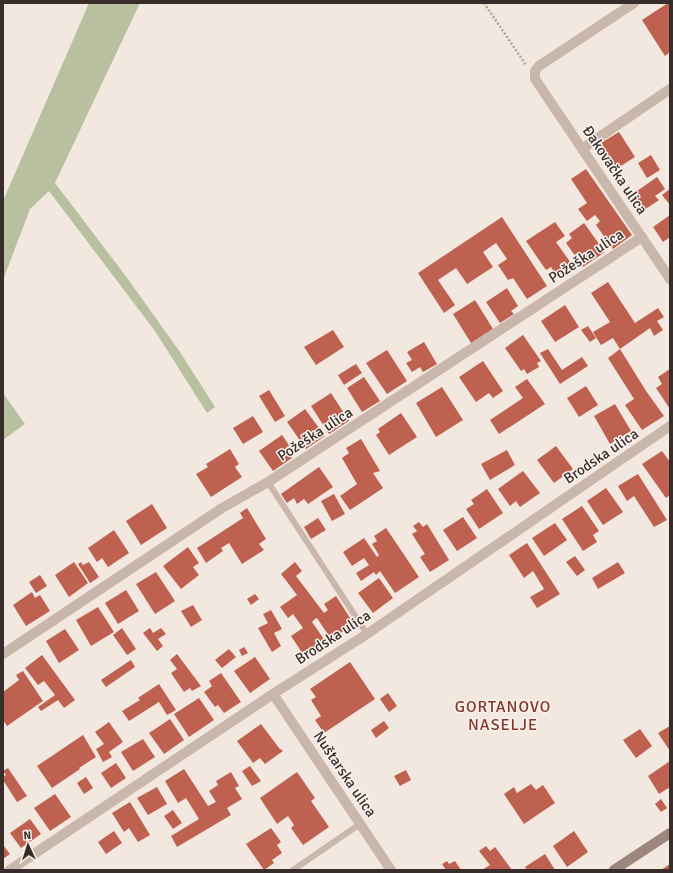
<svg xmlns="http://www.w3.org/2000/svg" width="673" height="873" viewBox="0 0 673 873" font-family="Signika,sans-serif">
	<rect width="100%" height="100%" fill="#f2e8e0"/>
	<g fill="#b9c0a0">
		<polygon points="89,3 140,3 55,183 125,275 180,352 215,407 207,413 155,331 49,191 30,209 3,280 3,201"/>
		<polygon points="3,393 25,424 3,440"/>
	</g>
	<g fill="#bf6150">
		<polygon points="668,3 670,3 670,52 665,56 642,20"/>
		<polygon points="619,132 635,157 613,171 596,146"/>
		<polygon points="651,155 660,170 647,178 638,163"/>
		<polygon points="586,169 632,235 613,249 596,225 600,221 595,215 587,221 578,209 587,203 571,179"/>
		<polygon points="657,177 665,189 655,196 659,200 641,212 630,196"/>
		<polygon points="670,189 670,205 662,195"/>
		<polygon points="670,215 670,237 663,242 653,227"/>
		<polygon points="502,217 547,286 527,299 513,278 508,280 498,265 507,259 496,243 483,252 493,267 467,284 456,268 438,280 455,305 444,313 418,273"/>
		<polygon points="555,222 565,236 556,242 573,266 557,276 551,267 546,270 526,241"/>
		<polygon points="584,223 605,252 583,267 566,243 572,238 569,234"/>
		<polygon points="608,282 635,323 658,308 664,317 657,321 663,330 654,336 650,328 620,349 613,338 601,345 593,332 610,322 591,293"/>
		<polygon points="507,288 518,306 511,311 514,314 500,323 486,302"/>
		<polygon points="475,300 493,329 471,343 453,314"/>
		<polygon points="565,305 579,327 555,342 541,321"/>
		<polygon points="588,326 596,338 590,342 581,330"/>
		<polygon points="333,330 344,347 316,365 304,347"/>
		<polygon points="523,335 541,361 537,363 539,367 527,374 524,369 521,371 505,348"/>
		<polygon points="424,342 437,364 423,372 420,367 412,372 406,363 412,360 407,352"/>
		<polygon points="548,349 562,370 582,357 588,366 560,384 540,353"/>
		<polygon points="620,349 646,391 664,416 642,430 625,405 634,399 608,358"/>
		<polygon points="387,350 407,381 387,394 366,363"/>
		<polygon points="483,361 503,391 493,398 489,393 476,402 459,377"/>
		<polygon points="356,364 362,373 344,385 338,375"/>
		<polygon points="670,369 670,409 656,388 662,384 658,377"/>
		<polygon points="364,377 380,401 362,412 347,388"/>
		<polygon points="527,379 545,404 499,434 490,420 523,398 515,387"/>
		<polygon points="586,386 598,405 579,417 567,398"/>
		<polygon points="442,387 463,420 436,437 416,403"/>
		<polygon points="269,390 285,416 275,422 259,396"/>
		<polygon points="331,393 349,421 329,434 311,406"/>
		<polygon points="615,404 631,431 610,444 594,416"/>
		<polygon points="305,409 325,436 306,449 287,422"/>
		<polygon points="401,413 417,437 389,455 376,435 380,432 378,429"/>
		<polygon points="253,416 263,432 243,444 233,428"/>
		<polygon points="282,435 289,445 286,448 292,458 273,471 259,451"/>
		<polygon points="361,439 380,471 373,473 383,488 350,510 340,496 357,484 342,458 349,453 346,448"/>
		<polygon points="556,446 573,469 554,483 537,460"/>
		<polygon points="230,449 239,464 235,467 242,477 211,497 196,474 208,467 206,464"/>
		<polygon points="507,450 515,465 490,480 481,464"/>
		<polygon points="662,451 670,462 670,495 666,498 642,464"/>
		<polygon points="319,467 333,487 308,504 304,499 297,504 294,498 287,503 281,494"/>
		<polygon points="523,471 540,493 520,507 516,501 510,506 498,489"/>
		<polygon points="638,474 667,520 654,527 634,496 627,501 618,486"/>
		<polygon points="606,488 623,512 603,525 587,501"/>
		<polygon points="487,489 503,513 479,529 466,509 474,504 471,500"/>
		<polygon points="334,494 345,514 332,521 321,501"/>
		<polygon points="152,504 167,528 141,545 126,521"/>
		<polygon points="582,506 599,531 593,535 597,542 583,551 562,519"/>
		<polygon points="247,508 266,539 259,544 264,550 242,564 229,543 221,548 223,551 206,563 197,548 243,518 240,513"/>
		<polygon points="463,517 477,538 457,551 443,530"/>
		<polygon points="318,518 326,530 311,539 304,527"/>
		<polygon points="419,522 423,527 427,524 449,560 430,572 420,557 425,554 412,534 417,531 413,526"/>
		<polygon points="555,523 567,540 544,556 532,538"/>
		<polygon points="386,528 419,577 395,593 380,571 376,575 374,572 361,581 356,573 369,565 364,558 352,566 343,552 364,538 377,557 379,555 372,544 377,541 374,536"/>
		<polygon points="114,530 129,553 108,567 102,558 97,562 88,548"/>
		<polygon points="527,543 560,594 537,608 530,597 544,589 533,571 524,578 509,555"/>
		<polygon points="188,547 199,563 193,567 199,575 181,589 163,566"/>
		<polygon points="575,556 585,570 577,576 566,562"/>
		<polygon points="74,562 88,583 69,597 55,575"/>
		<polygon points="81,562 83,565 89,562 99,577 90,583 78,564"/>
		<polygon points="295,562 302,571 296,576 324,613 328,610 324,604 336,596 354,624 331,639 317,618 315,619 312,622 326,642 305,657 291,636 303,628 293,614 288,618 280,607 297,595 281,574"/>
		<polygon points="618,562 625,573 598,589 592,578"/>
		<polygon points="156,572 175,601 155,614 136,584"/>
		<polygon points="40,575 47,586 36,593 29,582"/>
		<polygon points="379,578 393,598 373,613 358,593"/>
		<polygon points="126,590 139,611 118,624 105,603"/>
		<polygon points="32,592 35,598 40,595 50,611 26,626 13,605"/>
		<polygon points="255,594 259,599 251,605 247,599"/>
		<polygon points="193,605 202,620 191,627 181,611"/>
		<polygon points="98,607 114,632 91,646 76,620"/>
		<polygon points="271,610 282,629 274,633 281,646 272,652 258,628 268,623 263,614"/>
		<polygon points="122,628 136,649 127,655 113,635"/>
		<polygon points="150,628 153,633 161,628 166,634 158,639 163,646 157,651 143,633"/>
		<polygon points="65,629 79,650 59,663 46,641"/>
		<polygon points="244,647 248,653 242,656 239,650"/>
		<polygon points="229,649 236,657 222,668 215,660"/>
		<polygon points="177,654 201,686 192,691 190,688 184,692 171,673 177,669 170,660"/>
		<polygon points="42,655 75,700 64,708 58,700 41,711 38,707 55,695 44,681 38,685 25,668"/>
		<polygon points="255,657 270,679 250,693 234,671"/>
		<polygon points="131,660 135,667 106,687 101,680"/>
		<polygon points="350,662 375,699 324,733 315,720 321,716 311,700 316,697 310,689"/>
		<polygon points="23,671 43,701 7,726 3,720 3,692 19,680 16,675"/>
		<polygon points="221,673 241,702 224,713 218,705 215,707 204,692 212,686 209,681"/>
		<polygon points="159,684 176,710 167,715 159,702 129,721 122,711 140,700 138,698"/>
		<polygon points="388,693 397,706 389,712 380,699"/>
		<polygon points="199,698 214,720 189,737 174,714"/>
		<polygon points="170,719 184,740 164,754 149,733"/>
		<polygon points="384,721 389,728 376,738 371,730"/>
		<polygon points="109,722 123,742 109,752 112,757 103,762 96,749 104,744 95,732"/>
		<polygon points="261,724 279,748 283,751 265,764 260,758 253,763 237,741"/>
		<polygon points="670,726 670,751 658,733"/>
		<polygon points="640,729 652,746 636,758 623,740"/>
		<polygon points="83,735 96,757 79,768 80,769 52,788 37,766"/>
		<polygon points="143,739 155,757 133,771 121,752"/>
		<polygon points="670,761 670,787 659,794 648,776"/>
		<polygon points="116,763 126,778 111,788 101,773"/>
		<polygon points="250,766 261,781 252,786 242,771"/>
		<polygon points="8,768 27,796 17,802 3,780 3,777 6,775 3,771"/>
		<polygon points="184,769 208,806 216,802 209,791 218,785 216,781 231,772 239,786 235,788 242,799 227,808 231,815 177,847 171,836 199,819 186,798 178,803 165,781"/>
		<polygon points="406,770 411,780 400,786 394,776"/>
		<polygon points="297,772 315,798 311,801 329,827 303,845 291,828 294,825 288,816 277,824 260,798"/>
		<polygon points="86,777 93,788 84,794 77,783"/>
		<polygon points="531,784 536,790 543,785 555,803 524,824 504,794 514,787 517,793"/>
		<polygon points="157,787 167,804 148,815 137,798"/>
		<polygon points="55,794 71,817 50,831 34,808"/>
		<polygon points="661,799 667,808 661,812 655,804"/>
		<polygon points="130,802 150,835 138,842 129,828 124,832 112,813"/>
		<polygon points="173,810 182,823 173,829 164,816"/>
		<polygon points="30,819 41,834 21,848 10,833"/>
		<polygon points="271,828 281,842 277,845 282,853 272,860 274,863 264,870 246,844"/>
		<polygon points="114,831 122,843 106,854 98,842"/>
		<polygon points="574,831 588,852 567,867 553,846"/>
		<polygon points="3,845 10,854 3,859"/>
		<polygon points="486,846 490,851 495,847 512,870 482,870 490,865 479,851"/>
		<polygon points="545,854 555,870 527,870 525,867"/>
		<polygon points="447,861 449,864 455,861 461,870 446,870 442,864"/>
		<polygon points="670,864 670,870 661,870"/>
	</g>
	<g fill="none" stroke-linecap="round" stroke-linejoin="round">
		<polyline stroke="#b5a196" stroke-width="2.5" stroke-dasharray="2 2" stroke-linecap="butt" points="484,3 526,65"/>
		<g stroke="#cab7ac" stroke-width="6">
			<polyline points="268,482 367,634"/>
			<polyline points="293,870 360,824"/>
		</g>
		<g stroke="#cab7ac" stroke-width="10">
			<polyline points="634,3 539,66 535,71 535,79 670,279"/>
			<polyline points="582,149 670,89"/>
			<polyline points="3,654 222,508 268,482 642,237"/>
			<polyline points="273,694 391,870"/>
			<polyline points="10,870 273,694 367,634 670,426"/>
		</g>
		<polyline stroke="#9d867d" stroke-width="10" points="614,870 670,833"/>
	</g>
	<g text-anchor="middle" dominant-baseline="central" stroke-width="3" stroke-linejoin="round" paint-order="stroke">
		<g font-size="15" fill="#382d2a" stroke="#f9f2ec">
			<text transform="translate(615 170) rotate(56)">Đakovačka ulica</text>
			<text transform="translate(586 256) rotate(-33)">Požeška ulica</text>
			<text transform="translate(315 434) rotate(-33)">Požeška ulica</text>
			<text transform="translate(601 456) rotate(-34)">Brodska ulica</text>
			<text transform="translate(333 637) rotate(-33)">Brodska ulica</text>
			<text transform="translate(345 774) rotate(56)">Nuštarska ulica</text>
		</g>
		<g font-size="16" letter-spacing="1" fill="#833528" stroke="#f9f2ec">
			<text x="503" y="707">GORTANOVO<tspan x="503" dy="18">NASELJE</tspan></text>
		</g>
	</g>
	<rect width="673" height="873" fill="none" stroke="#382d2a" stroke-width="8"/>
	<g transform="translate(28 845) rotate(356)" stroke="#f9f2ec" stroke-width="3" paint-order="stroke">
	<path d="M0-3L7 15L0 10L-7 15Z" fill="#382d2a"/>
	<text y="-6" font-size="11" font-weight="bold" text-anchor="middle" fill="#382d2a">N</text>
	</g>
</svg>
